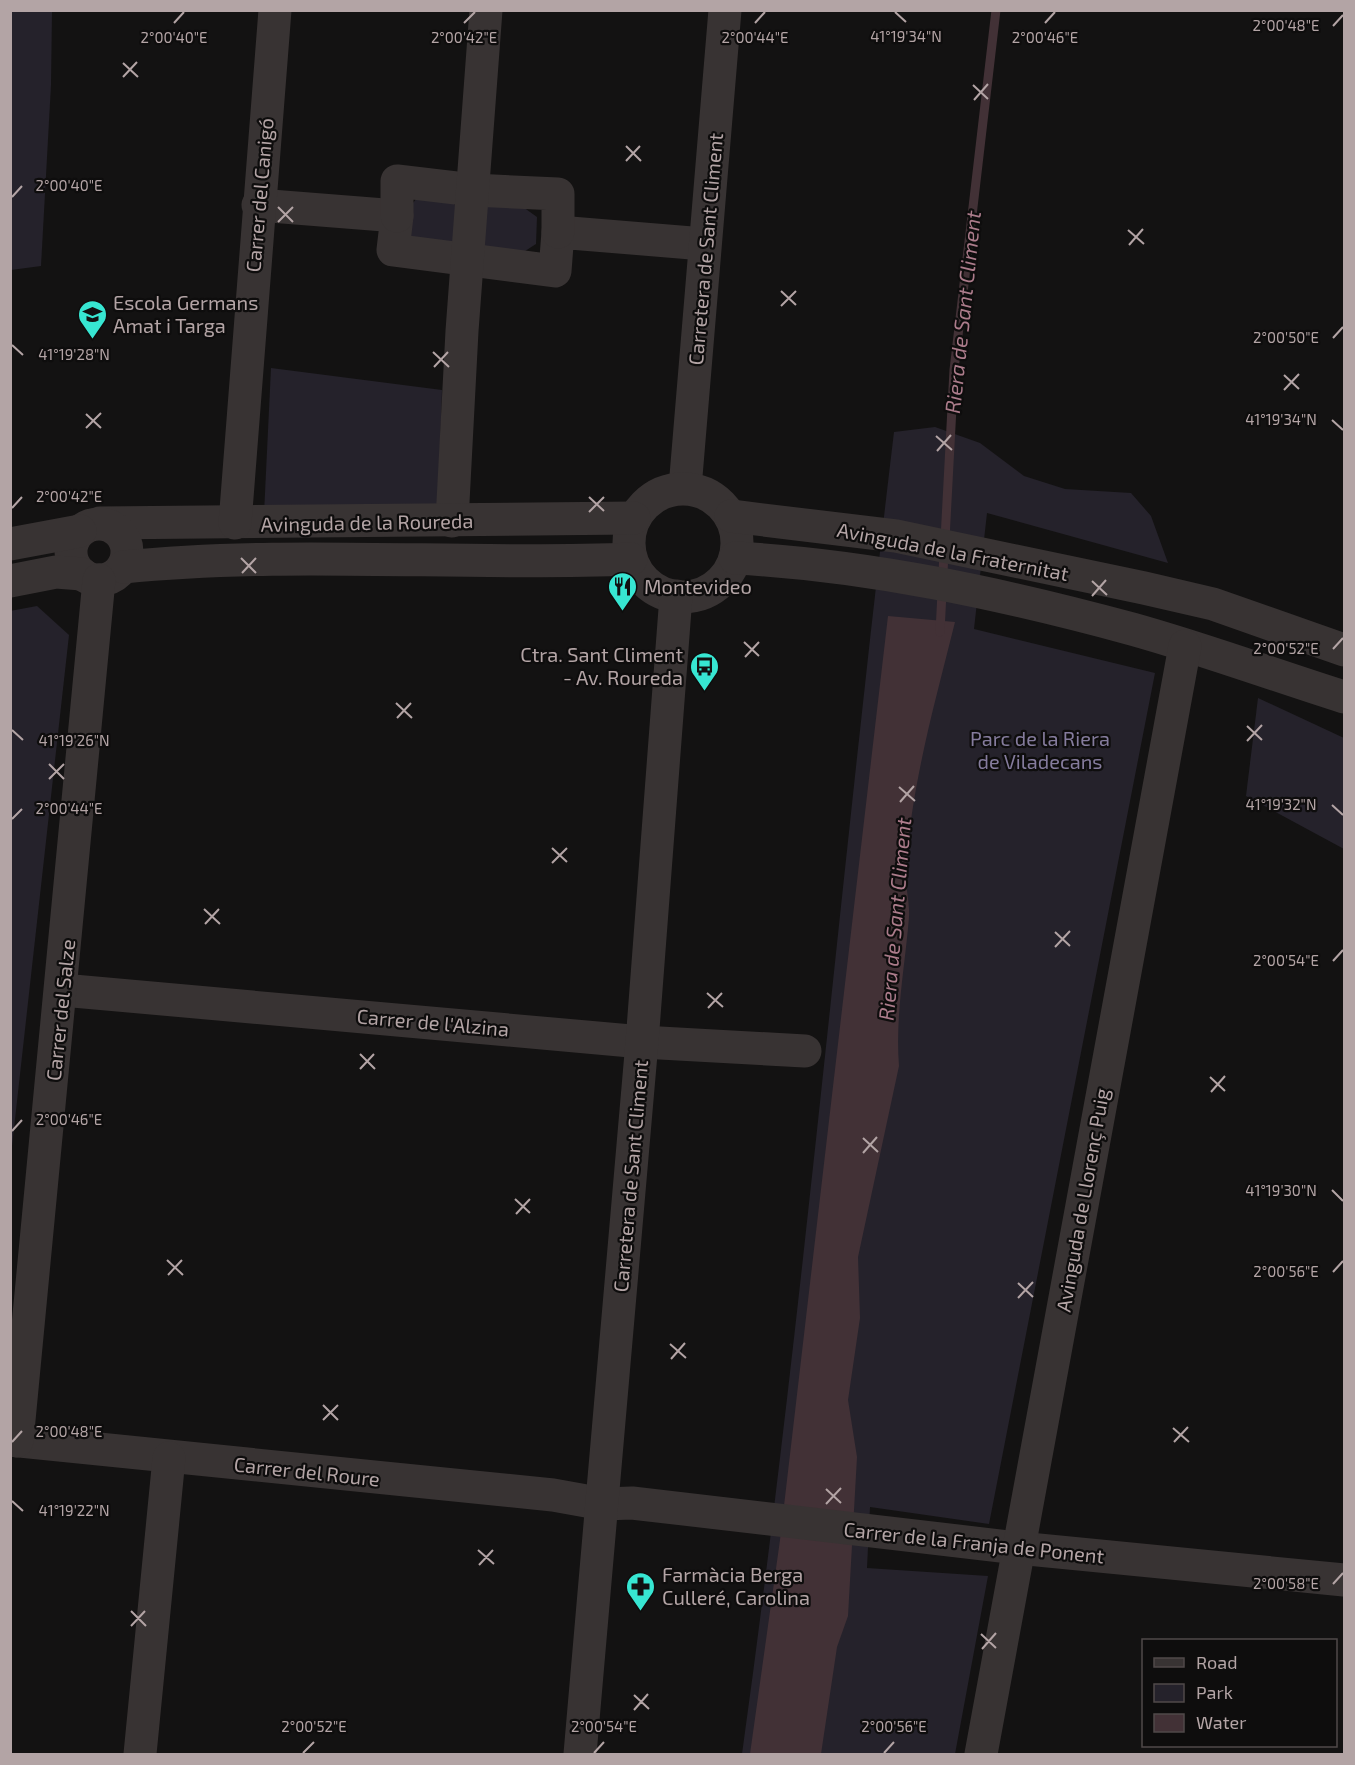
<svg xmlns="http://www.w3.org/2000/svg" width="1355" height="1765" viewBox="0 0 1355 1765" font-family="'Exo 2',sans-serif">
	<rect width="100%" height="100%" fill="#131212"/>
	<g fill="#25222b">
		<polygon points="10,11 52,11 51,85 41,266 11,270"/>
		<polygon points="417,198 452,202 461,211 458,239 448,247 407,235 408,209"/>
		<polygon points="490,202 523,207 537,217 536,244 522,253 480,249 479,214"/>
		<polygon points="271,368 442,390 438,508 264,514"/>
		<path d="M935 427 980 443 1024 476 1065 489 1131 493 1151 516 1168 563 987 513 974 629 1155 673 989 1524 870 1507 867 1568 988 1576 955 1754H742C803 1315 841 872 894 432Z"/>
		<polygon points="37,606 69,635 11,1155 10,611"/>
		<polygon points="1258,698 1344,738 1344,849 1246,796"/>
	</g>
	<path fill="#423136" d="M888 616 955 622C935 703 912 782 906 867 904 883 910 900 909 917 905 967 895 1016 899 1066L858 1257 860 1318 848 1400 857 1457 848 1616 837 1647 821 1754H750L780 1540Z"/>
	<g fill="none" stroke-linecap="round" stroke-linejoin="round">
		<g stroke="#423136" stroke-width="9">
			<polyline points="945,539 954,370 996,10"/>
			<polyline points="940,632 944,553"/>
		</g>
		<g stroke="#383333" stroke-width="33">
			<polyline points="258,205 397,216 393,250 555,271 558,232 704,244"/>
			<polyline points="397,216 397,181 473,190 558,194 558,232"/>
			<polyline points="685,488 725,10"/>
			<circle cx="683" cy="543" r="54"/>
			<polyline points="731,516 896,536 1144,588 1213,604 1344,650"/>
			<polyline points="452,521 462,331 486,10"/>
			<polyline points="100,523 634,518"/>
			<polyline points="235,523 275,10"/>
			<circle cx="99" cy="552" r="28"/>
			<polyline points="10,544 80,531"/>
			<path d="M735 558C869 565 1003 594 1132 629 1204 649 1274 675 1344 697"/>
			<path d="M123 567C291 550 462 566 631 559"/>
			<polyline points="10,581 56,572 82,574"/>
			<polyline points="62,990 642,1042 805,1051"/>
			<polyline points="10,1440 553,1495 603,1504 632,1503 1018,1548 1344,1580"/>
			<polyline points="17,1441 99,580"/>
			<polyline points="140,1754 169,1458"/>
			<polyline points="580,1754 642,1042 676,596"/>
			<polyline points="981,1754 1185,646"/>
		</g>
	</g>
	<path fill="none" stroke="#b3a4a5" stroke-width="2" d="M895 12 906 22M174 23 184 12M464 23 475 12M755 23 765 12M1045 23 1055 12M1333 26 1343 15M123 63 138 77M123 77 137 62M973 85 988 99M974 100 988 84M626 146 641 161M626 161 640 146M12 197 22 186M278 207 293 222M278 222 293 207M1128 230 1144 244M1129 245 1143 229M781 291 796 305M781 306 796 291M1333 338 1343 327M12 345 23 355M433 352 449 367M434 367 448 352M1284 375 1299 389M1284 390 1299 374M86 414 101 428M1332 420 1343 430M86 428 101 413M936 436 952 450M937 451 951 435M589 497 604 511M12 508 22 497M589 512 604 497M241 558 256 573M242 573 256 558M1092 581 1107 595M1092 596 1106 580M744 642 759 656M1333 649 1343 638M745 657 759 642M396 703 412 718M397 718 411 703M1247 726 1262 740M12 730 23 740M1247 741 1262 725M49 764 64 779M49 779 64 764M899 787 915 801M900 802 914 786M1332 805 1343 815M12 819 22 809M552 848 567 862M552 863 567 848M204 909 220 924M205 924 219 909M1055 932 1070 946M1055 947 1070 931M1333 961 1343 950M707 993 723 1007M708 1008 722 993M360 1054 375 1069M360 1069 374 1054M1210 1077 1225 1091M1211 1092 1225 1076M12 1131 22 1120M863 1138 878 1152M863 1153 877 1137M1332 1190 1343 1201M515 1199 530 1213M516 1214 530 1199M167 1260 183 1275M1333 1272 1343 1261M168 1275 182 1260M1018 1283 1033 1297M1018 1298 1033 1282M670 1344 686 1358M671 1359 685 1343M323 1405 338 1420M323 1420 338 1405M1173 1428 1189 1442M12 1442 22 1431M1174 1442 1188 1427M826 1489 841 1503M12 1501 23 1511M826 1504 841 1488M478 1550 494 1564M479 1565 493 1550M1333 1584 1343 1573M131 1611 146 1626M131 1626 145 1611M981 1634 996 1648M982 1649 996 1633M634 1695 649 1709M634 1710 648 1694M303 1753 314 1742M594 1753 604 1742M884 1753 894 1742"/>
	<defs>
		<symbol id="school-pin" viewBox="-11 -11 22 30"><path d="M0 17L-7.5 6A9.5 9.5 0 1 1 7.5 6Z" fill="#37e6d2" stroke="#0e0d0d"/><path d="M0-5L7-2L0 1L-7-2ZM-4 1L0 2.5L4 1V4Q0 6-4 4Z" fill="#111"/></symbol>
		<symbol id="restaurant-pin" viewBox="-11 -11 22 30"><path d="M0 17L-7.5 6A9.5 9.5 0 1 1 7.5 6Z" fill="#37e6d2" stroke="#0e0d0d"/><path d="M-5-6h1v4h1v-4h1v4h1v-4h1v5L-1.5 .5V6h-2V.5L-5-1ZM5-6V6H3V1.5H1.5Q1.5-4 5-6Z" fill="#111"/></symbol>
		<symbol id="bus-pin" viewBox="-11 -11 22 30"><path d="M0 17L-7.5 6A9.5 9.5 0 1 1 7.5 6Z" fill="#37e6d2" stroke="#0e0d0d"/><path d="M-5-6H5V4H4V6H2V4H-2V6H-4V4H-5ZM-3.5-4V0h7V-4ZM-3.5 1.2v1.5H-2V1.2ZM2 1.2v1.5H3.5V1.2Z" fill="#111"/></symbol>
		<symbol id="pharmacy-pin" viewBox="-11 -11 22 30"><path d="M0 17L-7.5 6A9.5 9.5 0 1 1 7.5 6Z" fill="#37e6d2" stroke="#0e0d0d"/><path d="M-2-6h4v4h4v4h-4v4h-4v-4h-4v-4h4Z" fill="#111"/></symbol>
	</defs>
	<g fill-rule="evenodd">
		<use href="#school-pin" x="76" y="298" width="33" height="45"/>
		<use href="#restaurant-pin" x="606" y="570" width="33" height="45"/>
		<use href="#bus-pin" x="688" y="650" width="33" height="45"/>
		<use href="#pharmacy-pin" x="624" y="1570" width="33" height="45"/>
	</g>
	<g text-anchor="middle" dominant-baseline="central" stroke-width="4.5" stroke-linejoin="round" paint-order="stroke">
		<g font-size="20" fill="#b3a4a5" stroke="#0e0d0d">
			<text transform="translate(259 195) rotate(-85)">Carrer del Canigó</text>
			<text transform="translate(705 249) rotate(-85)">Carretera de Sant Climent</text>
			<text transform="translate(367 522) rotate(-1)">Avinguda de la Roureda</text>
			<text transform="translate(953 551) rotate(11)">Avinguda de la Fraternitat</text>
			<text transform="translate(60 1010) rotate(-84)">Carrer del Salze</text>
			<text transform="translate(433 1022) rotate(5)">Carrer de l'Alzina</text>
			<text transform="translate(630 1176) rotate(-85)">Carretera de Sant Climent</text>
			<text transform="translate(1082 1200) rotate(-80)">Avinguda de Llorenç Puig</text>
			<text transform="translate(307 1471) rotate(6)">Carrer del Roure</text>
			<text transform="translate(974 1542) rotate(6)">Carrer de la Franja de Ponent</text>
		</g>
		<g font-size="20" fill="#b3a4a5" stroke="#0e0d0d" text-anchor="start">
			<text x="113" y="302">Escola Germans<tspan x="113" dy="23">Amat i Targa</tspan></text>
			<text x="644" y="586">Montevideo</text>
			<text x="683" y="654" text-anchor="end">Ctra. Sant Climent<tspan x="683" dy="23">- Av. Roureda</tspan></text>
			<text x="662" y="1574">Farmàcia Berga<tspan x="662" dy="23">Culleré, Carolina</tspan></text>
		</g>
		<g font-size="20" fill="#857c9d" stroke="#0e0d0d">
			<text x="1040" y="738">Parc de la Riera<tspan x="1040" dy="23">de Viladecans</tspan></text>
		</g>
		<g font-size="21" font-style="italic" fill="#ac7c8b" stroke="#0e0d0d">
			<text transform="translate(962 312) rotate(-84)">Riera de Sant Climent</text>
			<text transform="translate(894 919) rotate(-85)">Riera de Sant Climent</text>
		</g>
	</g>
	<g font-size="15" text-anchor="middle" fill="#b3a4a5" stroke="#0e0d0d" stroke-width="4.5" stroke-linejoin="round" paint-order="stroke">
		<text x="1286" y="31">2°00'48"E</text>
		<text x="906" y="42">41°19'34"N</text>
		<text x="174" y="43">2°00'40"E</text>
		<text x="755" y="43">2°00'44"E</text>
		<text x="464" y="43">2°00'42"E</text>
		<text x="1045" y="43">2°00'46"E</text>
		<text x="69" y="191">2°00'40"E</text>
		<text x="1286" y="343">2°00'50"E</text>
		<text x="74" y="360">41°19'28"N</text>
		<text x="1281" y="425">41°19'34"N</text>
		<text x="69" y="502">2°00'42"E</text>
		<text x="1286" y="654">2°00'52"E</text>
		<text x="74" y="746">41°19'26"N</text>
		<text x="1281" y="810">41°19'32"N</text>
		<text x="69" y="814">2°00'44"E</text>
		<text x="1286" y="966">2°00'54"E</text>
		<text x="69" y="1125">2°00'46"E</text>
		<text x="1281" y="1196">41°19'30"N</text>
		<text x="1286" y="1277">2°00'56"E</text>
		<text x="69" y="1437">2°00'48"E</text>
		<text x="74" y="1516">41°19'22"N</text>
		<text x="1286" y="1589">2°00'58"E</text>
		<text x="314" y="1732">2°00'52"E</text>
		<text x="604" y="1732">2°00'54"E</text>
		<text x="894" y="1732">2°00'56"E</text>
	</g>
	<rect width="1355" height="1765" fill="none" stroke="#b3a4a5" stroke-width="24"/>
	<rect x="1142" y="1639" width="195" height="108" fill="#0e0d0d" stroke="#50494a" stroke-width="1.5"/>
	<rect x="1154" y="1658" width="30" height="9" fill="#383333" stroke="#50494a" stroke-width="1.5"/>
	<text x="1196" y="1669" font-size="18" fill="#b3a4a5">Road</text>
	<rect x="1154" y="1684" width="30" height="18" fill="#25222b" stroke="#50494a" stroke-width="1.5"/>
	<text x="1196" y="1699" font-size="18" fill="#b3a4a5">Park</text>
	<rect x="1154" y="1714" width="30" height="18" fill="#423136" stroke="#50494a" stroke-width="1.5"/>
	<text x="1196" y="1729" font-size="18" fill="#b3a4a5">Water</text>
</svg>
